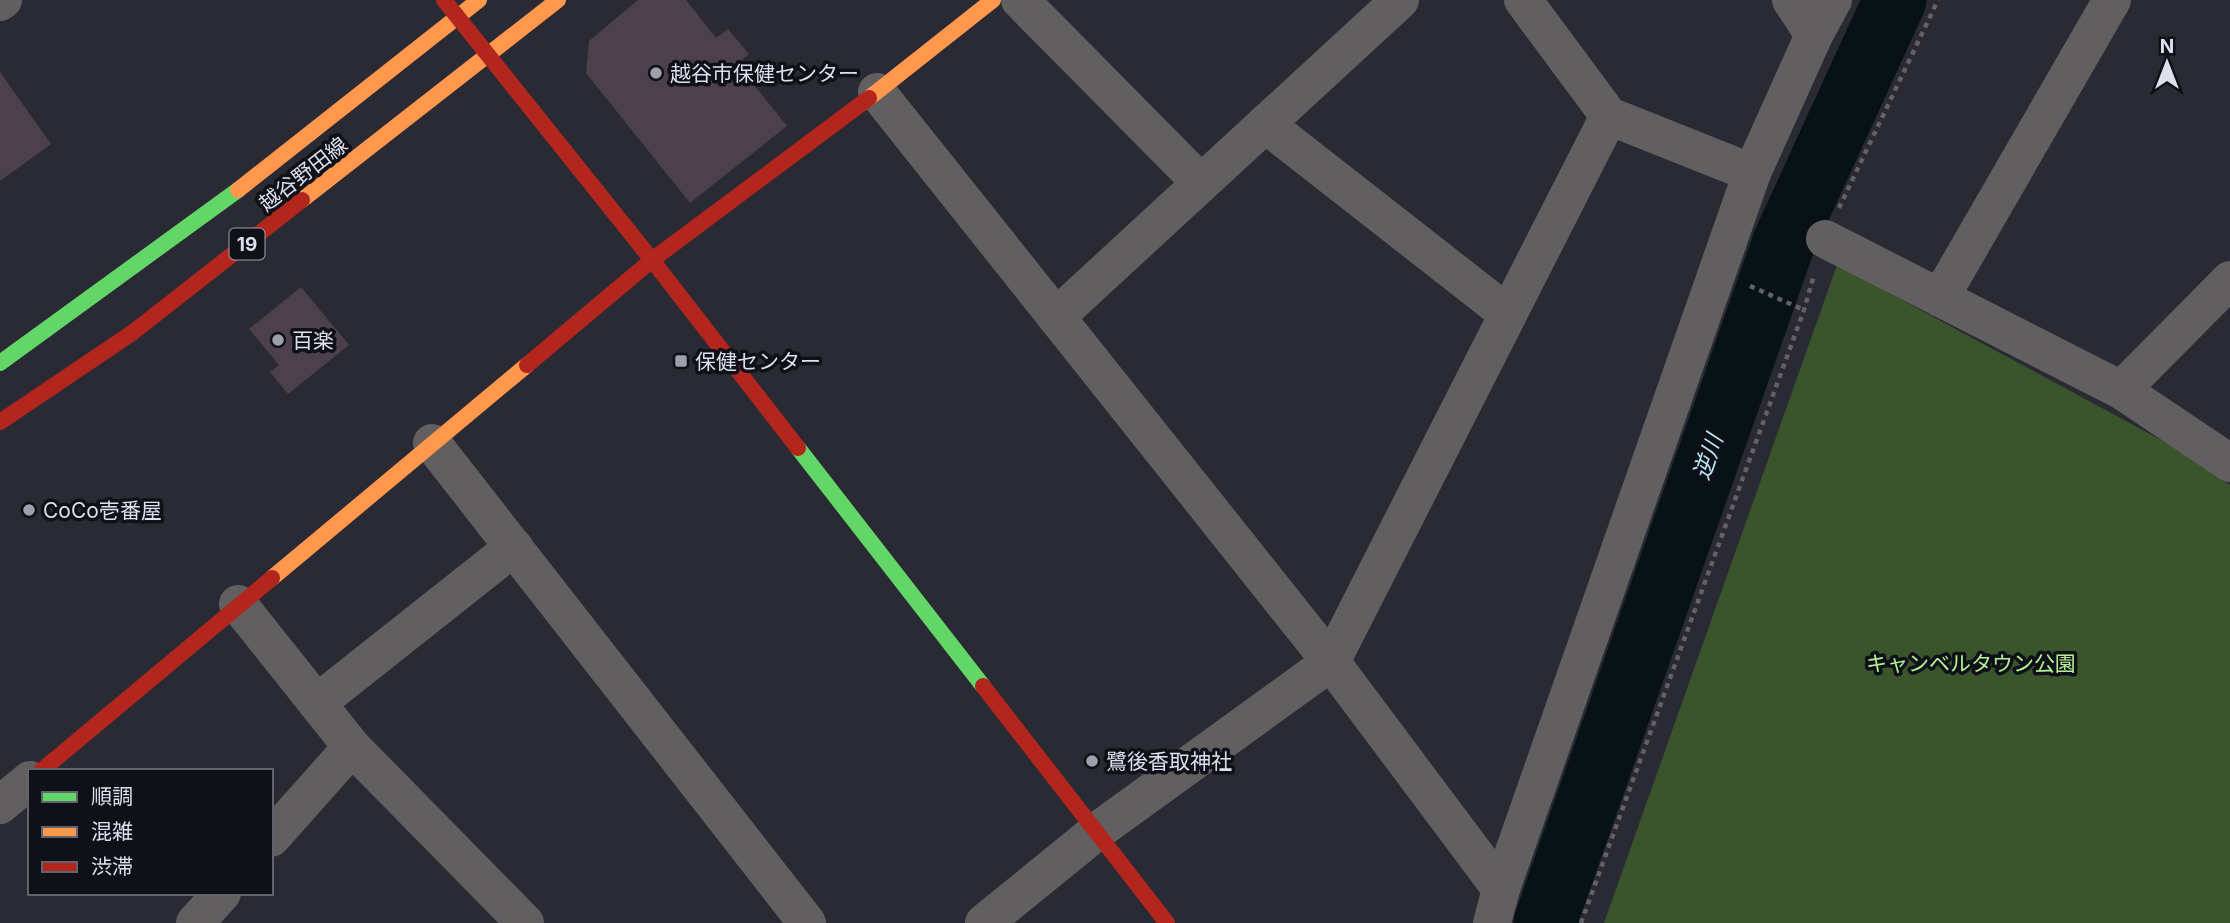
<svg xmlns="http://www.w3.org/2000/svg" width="2230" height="923" viewBox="0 0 2230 923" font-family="Inter,'Noto Sans JP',sans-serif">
	<rect width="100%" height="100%" fill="#2a2a35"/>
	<polygon fill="#3a542c" points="1837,265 2176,448 2230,485 2230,923 1604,923"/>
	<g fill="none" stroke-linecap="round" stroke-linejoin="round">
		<polyline stroke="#071217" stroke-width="63" points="1545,923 1784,242 1895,0"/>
	</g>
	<g fill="#4d404d">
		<polygon points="638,0 686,0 716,38 728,29 749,54 737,64 787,126 690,203 586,73 589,41"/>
		<polygon points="0,72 51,144 0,181"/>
		<polygon points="301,287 349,345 288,394 270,372 279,365 249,329"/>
	</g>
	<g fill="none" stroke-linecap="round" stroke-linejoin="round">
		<g stroke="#636165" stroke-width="4.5" stroke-dasharray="5 5" stroke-linecap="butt">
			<polyline points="1839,208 1938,0"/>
			<polyline points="1750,286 1804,310"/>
			<polyline points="1581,923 1804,310 1814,275"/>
		</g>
		<g stroke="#625f60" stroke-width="38">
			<polyline points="1020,0 1201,183"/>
			<polyline points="1523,0 1609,116 1752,173"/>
			<polyline points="1791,0 1814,35"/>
			<polyline points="0,2 3,0"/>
			<polyline points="877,92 1331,662 1501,889"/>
			<polyline points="1265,124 1508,314"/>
			<polyline points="1825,239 2121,390 2230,463"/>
			<polyline points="1940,298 2112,0"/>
			<polyline points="1056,317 1400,0"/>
			<polyline points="2121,390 2230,280"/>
			<polyline points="432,443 807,923"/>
			<polyline points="238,604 352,747 525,923"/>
			<polyline points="317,703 514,547"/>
			<polyline points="0,805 30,780"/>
			<polyline points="271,838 352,747"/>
			<polyline points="195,923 222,893"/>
			<polyline points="984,923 1096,832 1331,662 1609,116"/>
			<polyline points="1492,923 1501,889 1752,173 1814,35 1833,0"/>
		</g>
		<g stroke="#63d668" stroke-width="16">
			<polyline points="0,363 238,190"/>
			<polyline points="798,448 983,686"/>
		</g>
		<g stroke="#ff974d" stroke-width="16">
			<polyline points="869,98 993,0"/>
			<polyline points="238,190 479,0"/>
			<polyline points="302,200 558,0"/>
			<polyline points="272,578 527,365"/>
		</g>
		<g stroke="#b3261e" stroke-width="16">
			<polyline points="444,0 652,260 798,448"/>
			<polyline points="527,365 652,260 869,98"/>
			<polyline points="0,422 132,333 302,200"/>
			<polyline points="983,686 1167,923"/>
			<polyline points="41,771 272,578"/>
		</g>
	</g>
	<g fill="#9fa0ac" stroke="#0f1018" stroke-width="2.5">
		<circle cx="656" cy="73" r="7"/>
		<circle cx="278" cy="340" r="7"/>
		<rect x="674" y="354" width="14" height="14" rx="3.5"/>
		<circle cx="29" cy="510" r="7"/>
		<circle cx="1092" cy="761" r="7"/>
	</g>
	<g text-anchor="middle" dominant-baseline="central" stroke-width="7" stroke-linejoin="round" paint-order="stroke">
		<rect fill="#0f1018" stroke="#a0a1ac" stroke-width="2" x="229.5" y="228.5" width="35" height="31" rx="5"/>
		<g font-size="19" font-weight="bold" fill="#dedfec">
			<text x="247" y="244">19</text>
		</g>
		<g font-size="21" fill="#dedfec" stroke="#0f1018" text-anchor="start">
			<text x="670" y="73">越谷市保健センター</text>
			<text x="292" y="340">百楽</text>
			<text x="695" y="361">保健センター</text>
			<text x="43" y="510">CoCo壱番屋</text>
			<text x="1106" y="761">鷺後香取神社</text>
		</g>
		<g font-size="21" fill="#dedfec" stroke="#0f1018">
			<text transform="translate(303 174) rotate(-38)">越谷野田線</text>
		</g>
		<g font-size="21" fill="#b3f093" stroke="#0f1018">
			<text x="1971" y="663">キャンベルタウン公園</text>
		</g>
		<g font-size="23" font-style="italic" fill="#b7e9f6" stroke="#0f1018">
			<text transform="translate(1708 457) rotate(-71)">逆川</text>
		</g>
	</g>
	<rect x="28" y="769" width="245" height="126" fill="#0f1018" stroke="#62636d" stroke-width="2"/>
	<rect x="42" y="792" width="35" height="10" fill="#63d668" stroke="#62636d" stroke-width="2"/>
	<text x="91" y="804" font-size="21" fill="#dedfec">順調</text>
	<rect x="42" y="827" width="35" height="10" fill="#ff974d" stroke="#62636d" stroke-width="2"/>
	<text x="91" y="839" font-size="21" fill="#dedfec">混雑</text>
	<rect x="42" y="862" width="35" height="10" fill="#b3261e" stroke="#62636d" stroke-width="2"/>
	<text x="91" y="874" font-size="21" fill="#dedfec">渋滞</text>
	<g transform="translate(2167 63)" stroke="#0f1018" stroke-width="5" paint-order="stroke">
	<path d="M0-5L12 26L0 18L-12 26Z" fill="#dedfec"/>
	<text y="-10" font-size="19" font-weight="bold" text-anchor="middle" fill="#dedfec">N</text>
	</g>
</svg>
